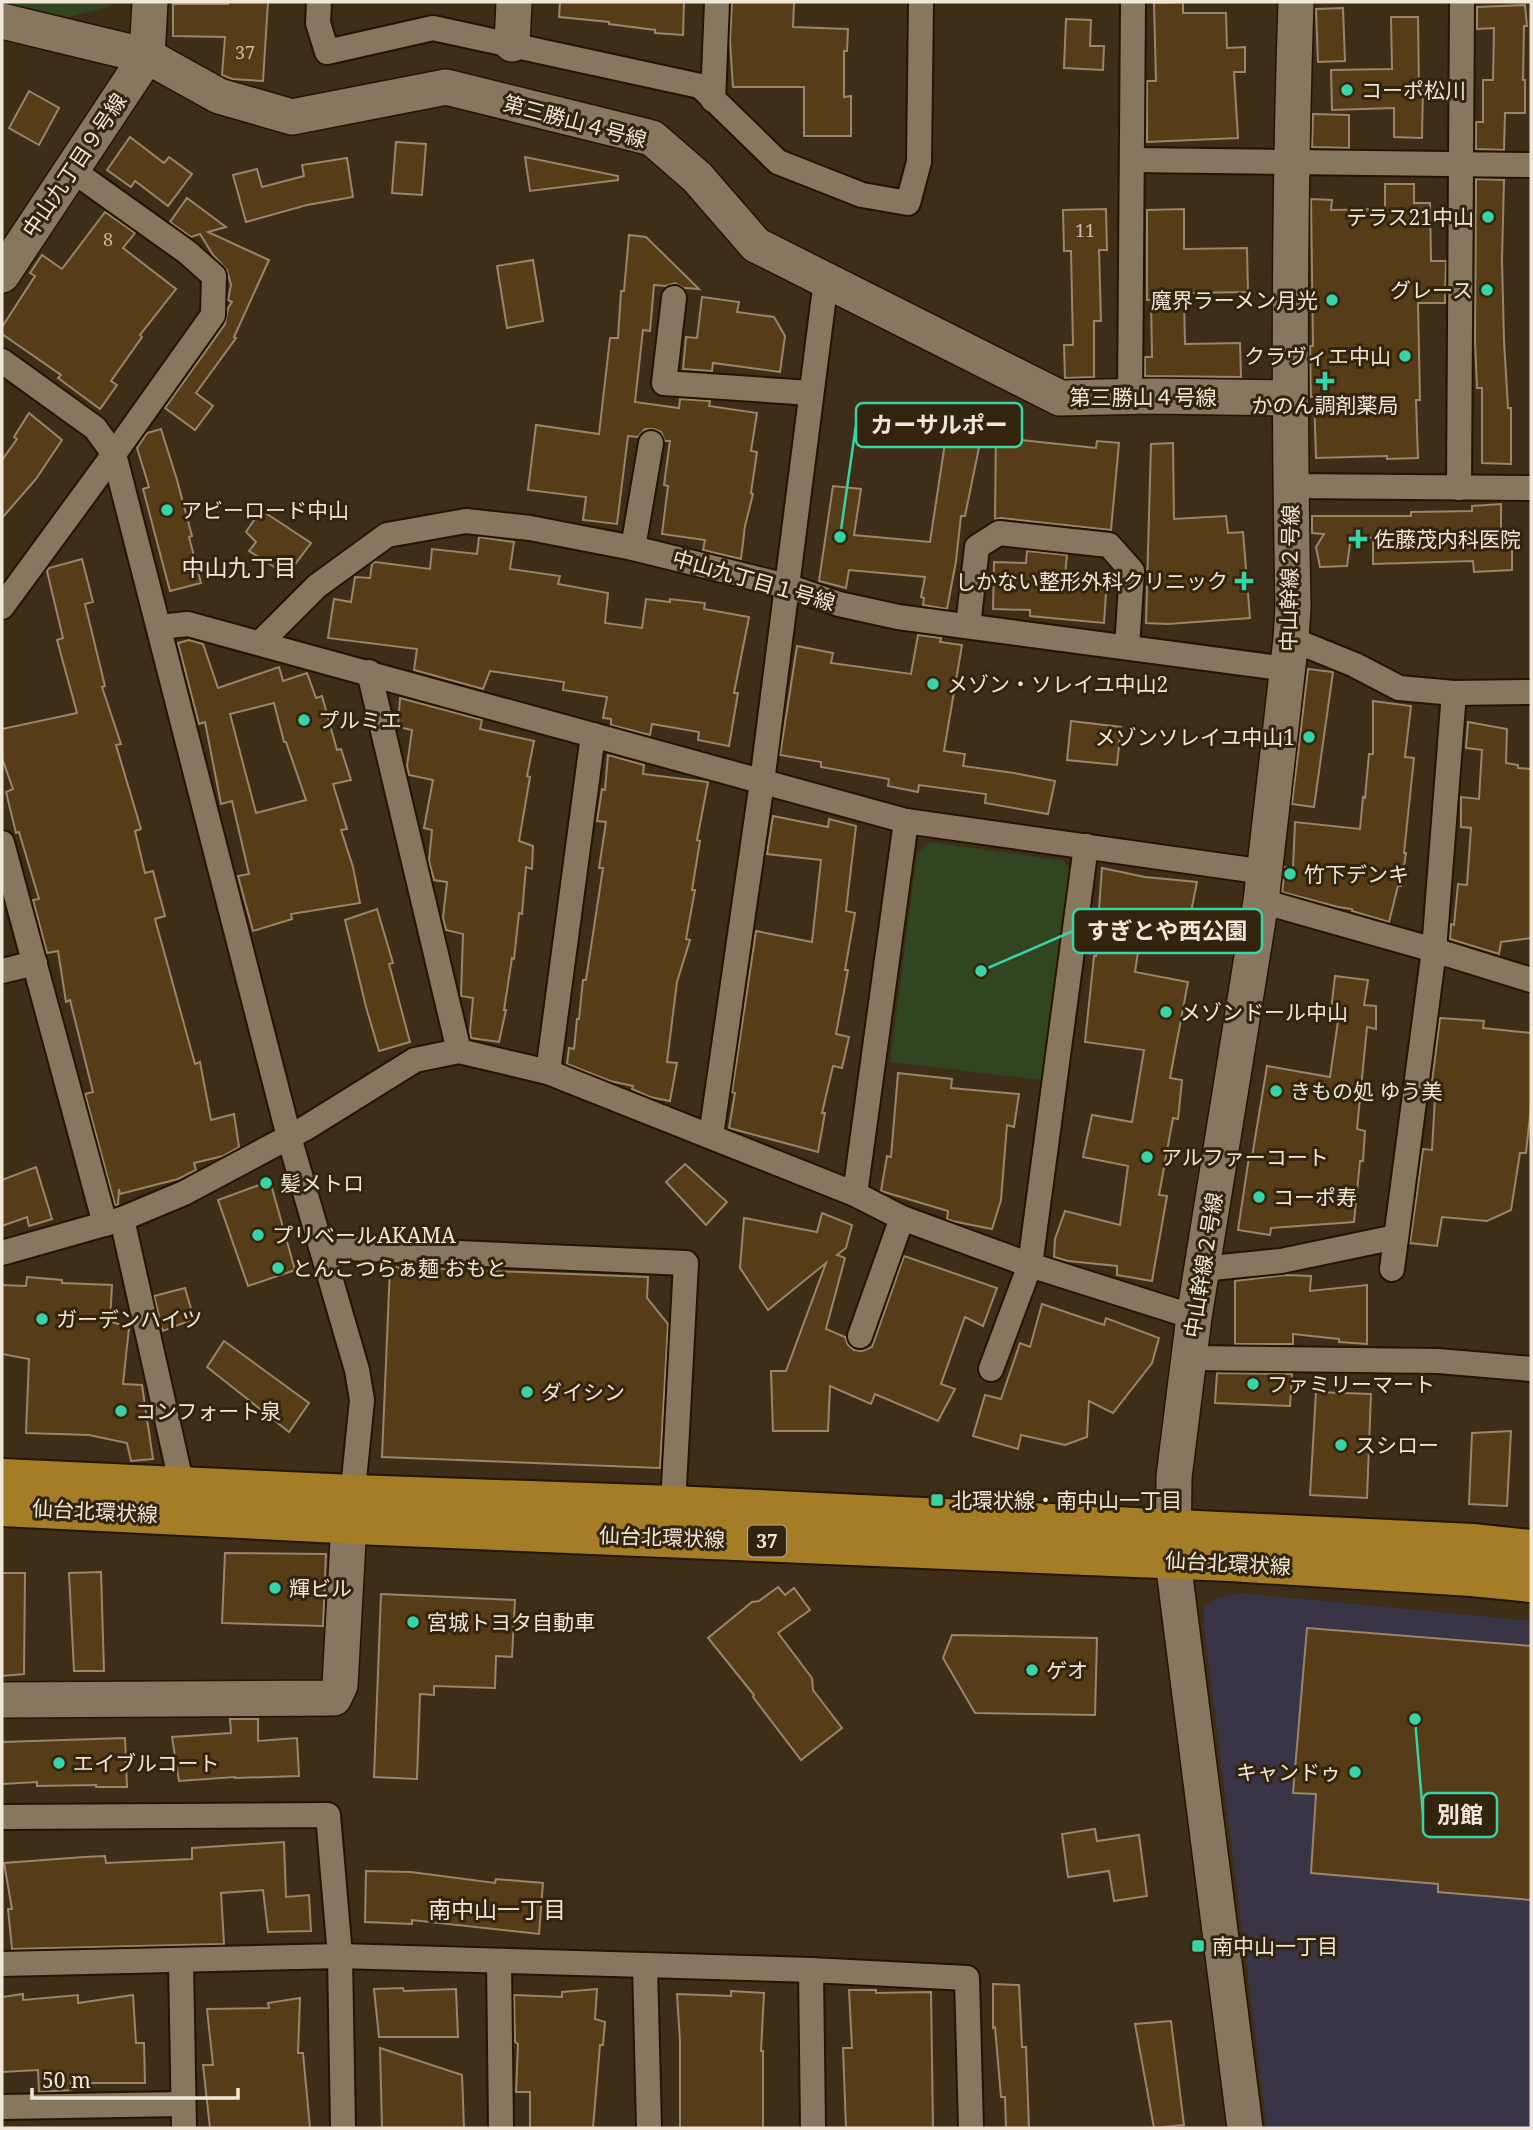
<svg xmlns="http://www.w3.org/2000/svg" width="1533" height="2130" viewBox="0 0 1533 2130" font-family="'Noto Serif','Noto Sans JP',serif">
	<rect width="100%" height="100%" fill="#3e2d17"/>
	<polygon fill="#3a3546" points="1239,1593 1531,1621 1531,2128 1267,2128 1204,1627 1204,1608 1216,1599"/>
	<g fill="#314620">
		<polygon points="2,2 110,2 110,6 65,18 2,4"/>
		<polygon points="930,842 1064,861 1075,879 1041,1080 890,1062 917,854"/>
	</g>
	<g fill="#573d17" stroke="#98856c" stroke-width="2" fill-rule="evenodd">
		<polygon points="228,2 268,2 263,81 232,79 222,75 225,37 173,36 173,4 228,4"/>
		<polygon points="560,2 684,2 683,35 655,33 655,30 609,24 609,22 559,17"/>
		<polygon points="732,2 794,2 793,27 848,29 847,51 844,51 844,97 851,96 851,136 804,136 804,87 733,87 730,41"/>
		<polygon points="1183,2 1183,13 1226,13 1227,48 1245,47 1245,72 1234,72 1238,138 1147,142 1147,81 1156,81 1154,3"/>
		<polygon points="1525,5 1527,26 1524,26 1523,80 1525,80 1525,113 1505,113 1504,150 1476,149 1476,122 1483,122 1483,80 1493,80 1494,28 1477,29 1477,7"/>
		<polygon points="1343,8 1345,61 1318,62 1316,9"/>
		<polygon points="1391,17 1418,17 1419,87 1423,87 1422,138 1394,137 1394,108 1332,110 1331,70 1392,69"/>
		<polygon points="1066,19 1091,20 1090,46 1104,46 1103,70 1064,68"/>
		<polygon points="29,91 59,108 39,145 9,128"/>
		<polygon points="1313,114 1349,115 1349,148 1312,147"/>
		<polygon points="130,137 164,163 169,157 192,174 168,206 135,181 131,187 107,170"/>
		<polygon points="396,142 426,144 422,195 392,193"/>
		<polygon points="525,157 618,176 618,180 530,191"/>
		<polygon points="347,158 353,197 307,205 246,222 233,175 257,169 262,187 304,176 302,165"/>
		<polygon points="1476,179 1504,180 1502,260 1504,341 1508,408 1511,408 1511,464 1482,463 1482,388 1477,388 1475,340"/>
		<polygon points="1385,184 1414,184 1414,203 1430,203 1431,261 1446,261 1445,303 1418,303 1420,400 1416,400 1418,458 1387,459 1387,456 1316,458 1314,397 1311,397 1310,346 1313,346 1311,199 1332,200 1331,210 1385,209"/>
		<polygon points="187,198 226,227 208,232 269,260 234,337 236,338 196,393 213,406 195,430 165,408 225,324 228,308 232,302 228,300 231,285 227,270 213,255 200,234 191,237 170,222"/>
		<polygon points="1106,209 1107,250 1099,250 1101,321 1094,321 1094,377 1065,378 1064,345 1073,345 1071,251 1064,251 1063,210"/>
		<polygon points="1184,209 1184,249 1247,248 1248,292 1188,293 1188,300 1184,300 1185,344 1240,343 1241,377 1145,376 1145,357 1152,357 1151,300 1147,300 1147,210"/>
		<polygon points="105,212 135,233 123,248 176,289 140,335 142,337 111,381 117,385 100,409 58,378 61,375 2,334 2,327 35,276 30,273 42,255 62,269"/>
		<polygon points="629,235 646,237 699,289 684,288 675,283 666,286 654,285 650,331 643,330 635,402 679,408 680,399 710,401 709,406 757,413 751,451 757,452 751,493 753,494 745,526 741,559 703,550 705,540 662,534 668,486 664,485 670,441 665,441 661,432 654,429 645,429 638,437 628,436 617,524 583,520 586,497 528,490 536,425 599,434 610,338 618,338 621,291 624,291"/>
		<polygon points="533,260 543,321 507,328 497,266"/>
		<polygon points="702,297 739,302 737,312 774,317 785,336 780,372 713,363 712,371 683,369 686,337 697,338"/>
		<polygon points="29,413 62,440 36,479 2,518 2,460 17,439 14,437"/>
		<polygon points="948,423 983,428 965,516 961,516 956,561 947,609 923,605 924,598 921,597 925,577 849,570 846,588 819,581 833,486 861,489 854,535 930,542"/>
		<polygon points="996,426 1022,430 1021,440 1096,448 1097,441 1119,443 1111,530 1001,518 995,519"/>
		<polygon points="161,429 177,480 192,536 189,537 201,583 170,591 143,489 149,487 137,448 147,433"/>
		<polygon points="1173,443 1174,519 1226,516 1228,533 1243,532 1250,618 1168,624 1146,623 1151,444"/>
		<polygon points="1501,504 1501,541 1512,541 1512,570 1474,572 1473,561 1373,564 1373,538 1351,536 1347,566 1320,567 1316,547 1324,534 1312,533 1312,516 1411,516 1411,512 1472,511 1472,506"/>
		<polygon points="261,510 311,543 293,567 286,561 279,570 249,551 256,542 246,532"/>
		<polygon points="479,537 514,542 510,569 560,576 558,584 608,593 605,623 642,628 646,599 670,602 670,599 705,603 704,609 749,617 734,693 738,693 729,746 698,740 699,732 652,724 650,735 611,725 611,719 603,718 607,697 563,690 564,682 490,671 483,689 414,670 417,649 328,638 334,599 351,602 355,577 370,578 372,564 375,562 430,569 432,549 477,554"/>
		<polygon points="1027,551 1067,555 1065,575 1107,578 1104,623 1030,616 1030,610 993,609 994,562 1026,563"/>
		<polygon points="82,559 93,602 85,604 105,686 102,687 121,744 116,745 141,829 135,831 145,873 153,871 165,916 155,919 195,1064 200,1062 211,1120 234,1114 239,1147 223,1156 194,1163 196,1170 178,1179 120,1194 119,1189 118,1205 115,1205 85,1094 93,1092 70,1000 66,1002 58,951 47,953 33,900 39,899 19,832 16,833 6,792 13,789 2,758 2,729 77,713 57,640 63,638 47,571 49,568"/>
		<polygon points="918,635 941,638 940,642 962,645 944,751 965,754 963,766 1014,773 1055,781 1048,814 985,803 986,794 919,785 918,792 888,786 889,779 821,767 821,762 780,755 797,646 833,653 831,663 911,674"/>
		<path d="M189 640 203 644 218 688 279 667 283 681 307 673 316 698 322 696 337 750 341 749 351 780 333 784 347 829 341 830 353 867 360 903 291 914 292 919 253 931 238 876 249 874 232 801 221 804 205 722 199 724 178 643ZM274 703 284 742H286L306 800 256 813 230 714Z"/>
		<polygon points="1308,669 1333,672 1314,807 1292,804"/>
		<polygon points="400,698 482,720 480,729 534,741 527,776 530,777 519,841 533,846 532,869 526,867 522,914 519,913 514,959 512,958 504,1010 506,1010 499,1042 471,1038 470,1031 473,998 461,996 463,934 446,930 443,918 447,882 434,880 429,861 432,830 424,828 433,780 409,775 407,766 412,730 398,727"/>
		<polygon points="1373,701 1411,706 1405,757 1414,758 1404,853 1406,853 1401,886 1398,886 1389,922 1352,911 1352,909 1338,907 1282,892 1285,867 1293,868 1295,822 1360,829 1363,797 1365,798 1369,754 1373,754"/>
		<polygon points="1071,721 1121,727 1117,765 1067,760"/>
		<polygon points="1468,722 1507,729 1506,763 1518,765 1518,768 1531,769 1531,938 1501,942 1499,954 1450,939 1451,924 1454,925 1458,884 1467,885 1471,828 1461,827 1461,797 1479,799 1482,750 1466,748"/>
		<polygon points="608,755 644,765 643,774 708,782 697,840 700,841 692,890 695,890 686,939 690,940 677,982 667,1062 677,1063 670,1101 650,1097 632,1089 633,1086 610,1081 567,1064 569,1048 574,1049 577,1019 579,1019 583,980 586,980 603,868 599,868 606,822 597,821 602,789 605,790"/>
		<polygon points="773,816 828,827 829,819 856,826 846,911 855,913 845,970 848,970 836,1034 849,1037 842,1068 833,1066 822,1113 825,1113 818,1152 729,1128 735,1093 732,1092 756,931 812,942 821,860 767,854"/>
		<polygon points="1102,868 1145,877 1197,882 1189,922 1144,912 1135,972 1188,982 1170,1078 1182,1080 1178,1119 1173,1118 1159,1195 1167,1196 1152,1281 1117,1275 1117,1266 1068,1261 1054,1257 1055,1239 1065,1211 1120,1225 1128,1166 1083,1157 1092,1115 1132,1122 1144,1050 1085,1042 1094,956 1096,956 1104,910 1099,909"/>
		<polygon points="377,909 393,963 389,964 410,1042 379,1051 366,1007 345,920"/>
		<polygon points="1335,976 1368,980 1364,1005 1376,1006 1376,1029 1367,1027 1357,1129 1365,1131 1363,1161 1360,1161 1354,1222 1271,1228 1270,1235 1238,1230 1249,1157 1252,1157 1267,1066 1330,1077 1338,1021 1330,1019"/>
		<polygon points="1440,1018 1484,1021 1483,1028 1531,1033 1531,1106 1526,1153 1520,1153 1511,1210 1487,1221 1442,1217 1437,1246 1410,1243 1423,1149 1432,1150 1435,1097 1430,1097"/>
		<polygon points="898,1073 952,1079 951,1088 1019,1094 1014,1127 1007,1125 1001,1200 992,1229 952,1221 947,1219 948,1211 881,1191 887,1156 891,1157"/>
		<polygon points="685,1164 727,1202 706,1225 666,1182"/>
		<polygon points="36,1167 52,1219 29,1226 27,1217 2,1226 2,1180"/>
		<polygon points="270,1181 295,1270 248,1286 218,1200"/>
		<polygon points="822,1213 852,1225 846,1248 837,1255 845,1258 826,1329 845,1337 848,1345 854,1350 862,1351 872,1347 904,1256 997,1288 983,1326 965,1317 941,1384 955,1389 938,1421 875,1394 871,1404 830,1386 828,1431 773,1431 771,1371 786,1371 826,1263 768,1310 740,1268 744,1218 817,1232"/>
		<polygon points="390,1267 648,1277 647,1298 668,1324 660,1468 382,1457"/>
		<polygon points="1285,1275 1311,1276 1310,1291 1367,1285 1367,1344 1339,1342 1339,1339 1293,1334 1293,1344 1235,1344 1235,1281"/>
		<polygon points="27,1277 62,1280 62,1283 112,1285 110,1321 129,1328 123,1384 142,1385 153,1459 131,1461 127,1443 89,1435 26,1433 29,1359 2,1354 2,1285 26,1286"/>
		<polygon points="185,1288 194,1319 163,1331 154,1296"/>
		<polygon points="1042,1304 1104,1325 1106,1318 1159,1338 1152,1363 1113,1413 1089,1401 1087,1437 1065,1445 1021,1435 1018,1449 973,1436 985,1395 1001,1399 1020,1343 1030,1347"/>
		<polygon points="224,1341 309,1403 289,1432 207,1367"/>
		<polygon points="1217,1373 1292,1374 1290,1406 1215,1403"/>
		<polygon points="1316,1392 1371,1394 1367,1498 1310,1495"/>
		<polygon points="1511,1431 1507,1506 1469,1504 1472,1433"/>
		<polygon points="225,1553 326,1554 323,1626 222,1623"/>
		<polygon points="101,1572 104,1671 74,1671 69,1573"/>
		<polygon points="2,1573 25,1573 24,1674 2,1676"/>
		<polygon points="778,1587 785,1595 794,1588 810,1610 778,1633 812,1678 813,1690 842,1728 801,1760 753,1697 754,1695 708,1638 752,1602 759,1601"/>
		<polygon points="381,1594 515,1600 512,1657 496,1656 495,1688 434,1686 434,1695 420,1694 417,1779 374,1777"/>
		<polygon points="1307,1628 1531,1646 1531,1900 1438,1892 1438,1884 1311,1873 1316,1794 1293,1793"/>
		<polygon points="952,1635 1097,1638 1095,1715 975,1713 943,1658"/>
		<polygon points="230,1719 258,1719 258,1741 297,1738 299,1776 235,1778 235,1777 179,1781 172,1737 231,1733"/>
		<polygon points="125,1738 127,1787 96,1787 96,1785 37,1786 37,1782 2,1784 2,1742"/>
		<polygon points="1095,1829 1097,1841 1139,1835 1147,1896 1114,1901 1109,1871 1068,1877 1062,1834"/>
		<polygon points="284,1842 286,1897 309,1895 311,1931 268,1932 263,1890 221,1893 224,1944 12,1949 8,1909 12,1909 4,1863 84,1857 105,1856 106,1863 192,1859 192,1848"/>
		<polygon points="366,1871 411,1872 495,1883 496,1879 543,1883 539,1934 412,1920 412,1924 365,1922"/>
		<polygon points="993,1984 1019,1985 1022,2047 1026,2047 1029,2128 1006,2128 1005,2097 1001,2097 995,2027 993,2028"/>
		<polygon points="403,1988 404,1991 456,1989 458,2037 379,2037 374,1989"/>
		<polygon points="597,1989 595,2019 605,2022 603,2045 600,2045 593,2128 530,2128 530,2092 516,2092 518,2044 515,2042 514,1995 562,1997 562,1992"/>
		<polygon points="849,1990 876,1990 876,1993 931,1992 933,2128 846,2128 843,2048 852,2048"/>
		<polygon points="731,1991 764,1993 761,2051 763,2051 763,2128 680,2128 680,2041 677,1994 731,1996"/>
		<polygon points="23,1994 23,2000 78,1995 78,2003 133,1995 136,2043 144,2043 145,2083 71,2083 72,2090 39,2092 38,2070 2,2072 2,1997"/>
		<polygon points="300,1998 298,2053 303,2053 310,2128 210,2128 203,2065 213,2065 207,2009 269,2008 268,2003"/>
		<polygon points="1171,2021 1184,2125 1154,2128 1135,2024"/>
		<polygon points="380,2048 462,2075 464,2128 382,2128"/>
	</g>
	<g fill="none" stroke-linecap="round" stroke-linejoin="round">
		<defs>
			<g id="street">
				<polyline points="319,2 318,23 327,52 433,28 700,86 778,162 862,195 908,203 919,162 921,2"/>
				<polyline points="713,100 717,2"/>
				<polyline points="1132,160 1531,165"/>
				<polyline points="674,298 664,383 811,393"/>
				<polyline points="2,361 95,428 114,454 289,1137 357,1370 362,1400 351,1509"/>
				<polyline points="1130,397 1133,2"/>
				<polyline points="1290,486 1531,488"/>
				<polyline points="1459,488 1462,2"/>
				<polyline points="633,548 651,443"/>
				<polyline points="2,607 114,454 213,315 214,276 187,252 72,170"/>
				<polyline points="968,626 977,547 999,533 1109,545 1132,571 1127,647"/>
				<polyline points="159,627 188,624 906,821 1265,872"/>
				<polyline points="1291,639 1355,665 1399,688 1454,693 1531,692"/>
				<polyline points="260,643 317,586 387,535 466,521 530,528 633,548 787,586 839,604 898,617 1287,669"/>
				<polyline points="369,672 459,1051"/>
				<polyline points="2,843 105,1224"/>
				<polyline points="1261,901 1434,950 1531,980"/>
				<polyline points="2,971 35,963"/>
				<polyline points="548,1072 593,735"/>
				<polyline points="711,1136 762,782 826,280"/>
				<polyline points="855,1194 906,821"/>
				<polyline points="122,1219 182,1486"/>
				<polyline points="321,1247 686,1263 673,1505"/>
				<polyline points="2,1253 122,1219 184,1193 304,1129 415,1060 459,1051 548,1072 855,1194 902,1218 1030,1265 1194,1317"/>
				<polyline points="1202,1269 1281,1261 1396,1237"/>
				<polyline points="1392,1269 1434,950 1454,693"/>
				<polyline points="860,1336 902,1218"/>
				<polyline points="1189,1358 1438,1361 1531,1369"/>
				<polyline points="991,1369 1030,1265 1086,846"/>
				<polyline points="2,1817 328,1815 340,1956 343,2128"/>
				<polyline points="181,1961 184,2128"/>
				<polyline points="499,1961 501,2128"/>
				<polyline points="2,1964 340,1956 811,1970 967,1978 971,2128"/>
				<polyline points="645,1965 649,2128"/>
				<polyline points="811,1970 813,2128"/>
				<polyline points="2,2107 183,2104"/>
			</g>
			<g id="secondary">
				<polyline points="2,21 147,56 219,96 292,117 446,87 652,138 697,177 756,245 1060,398 1152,396 1289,398"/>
				<polyline points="512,44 514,2"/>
				<polyline points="147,56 150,2"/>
				<polyline points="2,275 147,56"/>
				<polyline points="2,1700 334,1698 340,1685 349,1523"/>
				<path d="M1245 2128 1173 1561 1174 1477 1194 1317 1261 901 1291 639 1293 607C1289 405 1289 204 1296 2"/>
			</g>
			<g id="primary">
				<polyline points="2,1478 353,1494 673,1505 1472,1543 1531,1549"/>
				<polyline points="2,1507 379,1526 1230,1562 1472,1577 1531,1583"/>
			</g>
		</defs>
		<use href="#street" stroke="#241501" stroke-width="28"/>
		<use href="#secondary" stroke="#241501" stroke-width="38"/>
		<use href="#primary" stroke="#241501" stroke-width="42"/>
		<use href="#street" stroke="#89765e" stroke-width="24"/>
		<use href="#secondary" stroke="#89765e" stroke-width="35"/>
		<use href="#primary" stroke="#a57d27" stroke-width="38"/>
	</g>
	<g fill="#36d4a7" stroke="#33240d" stroke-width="2.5">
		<circle cx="1347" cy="90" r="7"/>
		<circle cx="1488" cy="217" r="7"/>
		<circle cx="1487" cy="290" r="7"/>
		<circle cx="1332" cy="300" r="7"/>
		<circle cx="1405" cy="356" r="7"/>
		<path d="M1321.5 370.5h7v7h7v7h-7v7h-7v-7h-7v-7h7z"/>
		<circle cx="167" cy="510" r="7"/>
		<path d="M1354.5 528.5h7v7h7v7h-7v7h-7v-7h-7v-7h7z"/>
		<path d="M1240.5 570.5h7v7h7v7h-7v7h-7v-7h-7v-7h7z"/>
		<circle cx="933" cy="684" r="7"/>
		<circle cx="304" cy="720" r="7"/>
		<circle cx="1309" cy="737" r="7"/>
		<circle cx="1290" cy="874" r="7"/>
		<circle cx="1166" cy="1012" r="7"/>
		<circle cx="1276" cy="1091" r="7"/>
		<circle cx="1147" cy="1157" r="7"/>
		<circle cx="266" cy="1183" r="7"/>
		<circle cx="1259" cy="1197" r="7"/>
		<circle cx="258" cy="1235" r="7"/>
		<circle cx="278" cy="1268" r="7"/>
		<circle cx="42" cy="1319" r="7"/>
		<circle cx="1253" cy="1384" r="7"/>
		<circle cx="527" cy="1392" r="7"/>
		<circle cx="121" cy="1411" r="7"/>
		<circle cx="1341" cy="1445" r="7"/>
		<rect x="930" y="1493" width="14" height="14" rx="3.5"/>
		<circle cx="275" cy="1588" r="7"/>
		<circle cx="413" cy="1622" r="7"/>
		<circle cx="1032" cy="1670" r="7"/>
		<circle cx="59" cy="1763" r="7"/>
		<circle cx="1355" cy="1772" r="7"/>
		<rect x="1191" y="1939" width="14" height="14" rx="3.5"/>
	</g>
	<g text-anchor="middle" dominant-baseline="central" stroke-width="6" stroke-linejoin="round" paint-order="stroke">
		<g font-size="18" fill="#cabca8">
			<text x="245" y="52">37</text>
			<text x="1085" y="230">11</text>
			<text x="108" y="239">8</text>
		</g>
		<rect fill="#33240d" stroke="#b8ac9c" stroke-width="2" x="748" y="1525.5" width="38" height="31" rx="5"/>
		<g font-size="19" font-weight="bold" fill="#f1e7d9">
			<text x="767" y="1541">37</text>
		</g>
		<g font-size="21" fill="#f1e7d9" stroke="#33240d" text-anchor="start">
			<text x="1361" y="90">コーポ松川</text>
			<text x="1474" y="217" text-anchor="end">テラス21中山</text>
			<text x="1473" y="290" text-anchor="end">グレース</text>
			<text x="1318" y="300" text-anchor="end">魔界ラーメン月光</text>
			<text x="1391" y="356" text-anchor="end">クラヴィエ中山</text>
			<text x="1325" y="405" text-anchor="middle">かのん調剤薬局</text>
			<text x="181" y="510">アビーロード中山</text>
			<text x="1374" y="539">佐藤茂内科医院</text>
			<text x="1228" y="581" text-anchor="end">しかない整形外科クリニック</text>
			<text x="947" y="684">メゾン・ソレイユ中山2</text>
			<text x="318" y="720">プルミエ</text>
			<text x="1295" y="737" text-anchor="end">メゾンソレイユ中山1</text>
			<text x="1304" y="874">竹下デンキ</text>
			<text x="1180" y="1012">メゾンドール中山</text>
			<text x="1290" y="1091">きもの処 ゆう美</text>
			<text x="1161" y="1157">アルファーコート</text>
			<text x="280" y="1183">髪メトロ</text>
			<text x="1273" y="1197">コーポ寿</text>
			<text x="272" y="1235">プリベールAKAMA</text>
			<text x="292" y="1268">とんこつらぁ麺 おもと</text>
			<text x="56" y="1319">ガーデンハイツ</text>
			<text x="1267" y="1384">ファミリーマート</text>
			<text x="541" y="1392">ダイシン</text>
			<text x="135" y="1411">コンフォート泉</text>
			<text x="1355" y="1445">スシロー</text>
			<text x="951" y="1500">北環状線・南中山一丁目</text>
			<text x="289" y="1588">輝ビル</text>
			<text x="427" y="1622">宮城トヨタ自動車</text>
			<text x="1046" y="1670">ゲオ</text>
			<text x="73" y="1763">エイブルコート</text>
			<text x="1341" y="1772" text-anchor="end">キャンドゥ</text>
			<text x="1212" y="1946">南中山一丁目</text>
		</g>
		<g font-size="21" fill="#f1e7d9" stroke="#33240d">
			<text transform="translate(575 121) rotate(15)">第三勝山４号線</text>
			<text transform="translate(74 165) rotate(-56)">中山九丁目９号線</text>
			<text x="1143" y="397">第三勝山４号線</text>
			<text transform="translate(1289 578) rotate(-89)">中山幹線２号線</text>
			<text transform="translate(754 580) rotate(16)">中山九丁目１号線</text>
			<text transform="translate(1203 1265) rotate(-81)">中山幹線２号線</text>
			<text transform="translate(95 1511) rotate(3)">仙台北環状線</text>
			<text transform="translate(662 1537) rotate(2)">仙台北環状線</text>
			<text transform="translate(1228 1563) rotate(3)">仙台北環状線</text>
		</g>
		<g font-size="23" fill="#f1e7d9" stroke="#33240d">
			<text x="239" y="567">中山九丁目</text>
			<text x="497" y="1909">南中山一丁目</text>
		</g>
	</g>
	<path fill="none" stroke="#36d4a7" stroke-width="2.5" d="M840 537L856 425M981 971L1073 931M1415 1719L1423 1815"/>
	<g fill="#36d4a7" stroke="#33240d" stroke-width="2.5">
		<circle cx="840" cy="537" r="7"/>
		<circle cx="981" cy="971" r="7"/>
		<circle cx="1415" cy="1719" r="7"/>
	</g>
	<g fill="#33240d" stroke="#36d4a7" stroke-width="2.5">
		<rect x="856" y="403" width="166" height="44" rx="7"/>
		<rect x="1073" y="909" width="189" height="44" rx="7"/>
		<rect x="1423" y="1793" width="74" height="44" rx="7"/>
	</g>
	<g font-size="23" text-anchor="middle" font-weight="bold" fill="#f1e7d9">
		<text x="939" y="433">カーサルポー</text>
		<text x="1167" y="939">すぎとや西公園</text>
		<text x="1460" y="1823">別館</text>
	</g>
	<rect width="1533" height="2130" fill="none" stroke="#f1e7d9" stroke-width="7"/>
	<path d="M32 2088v10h206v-10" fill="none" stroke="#f1e7d9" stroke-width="3.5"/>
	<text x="42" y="2088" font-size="21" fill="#f1e7d9" stroke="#33240d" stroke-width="5" paint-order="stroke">50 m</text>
</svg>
